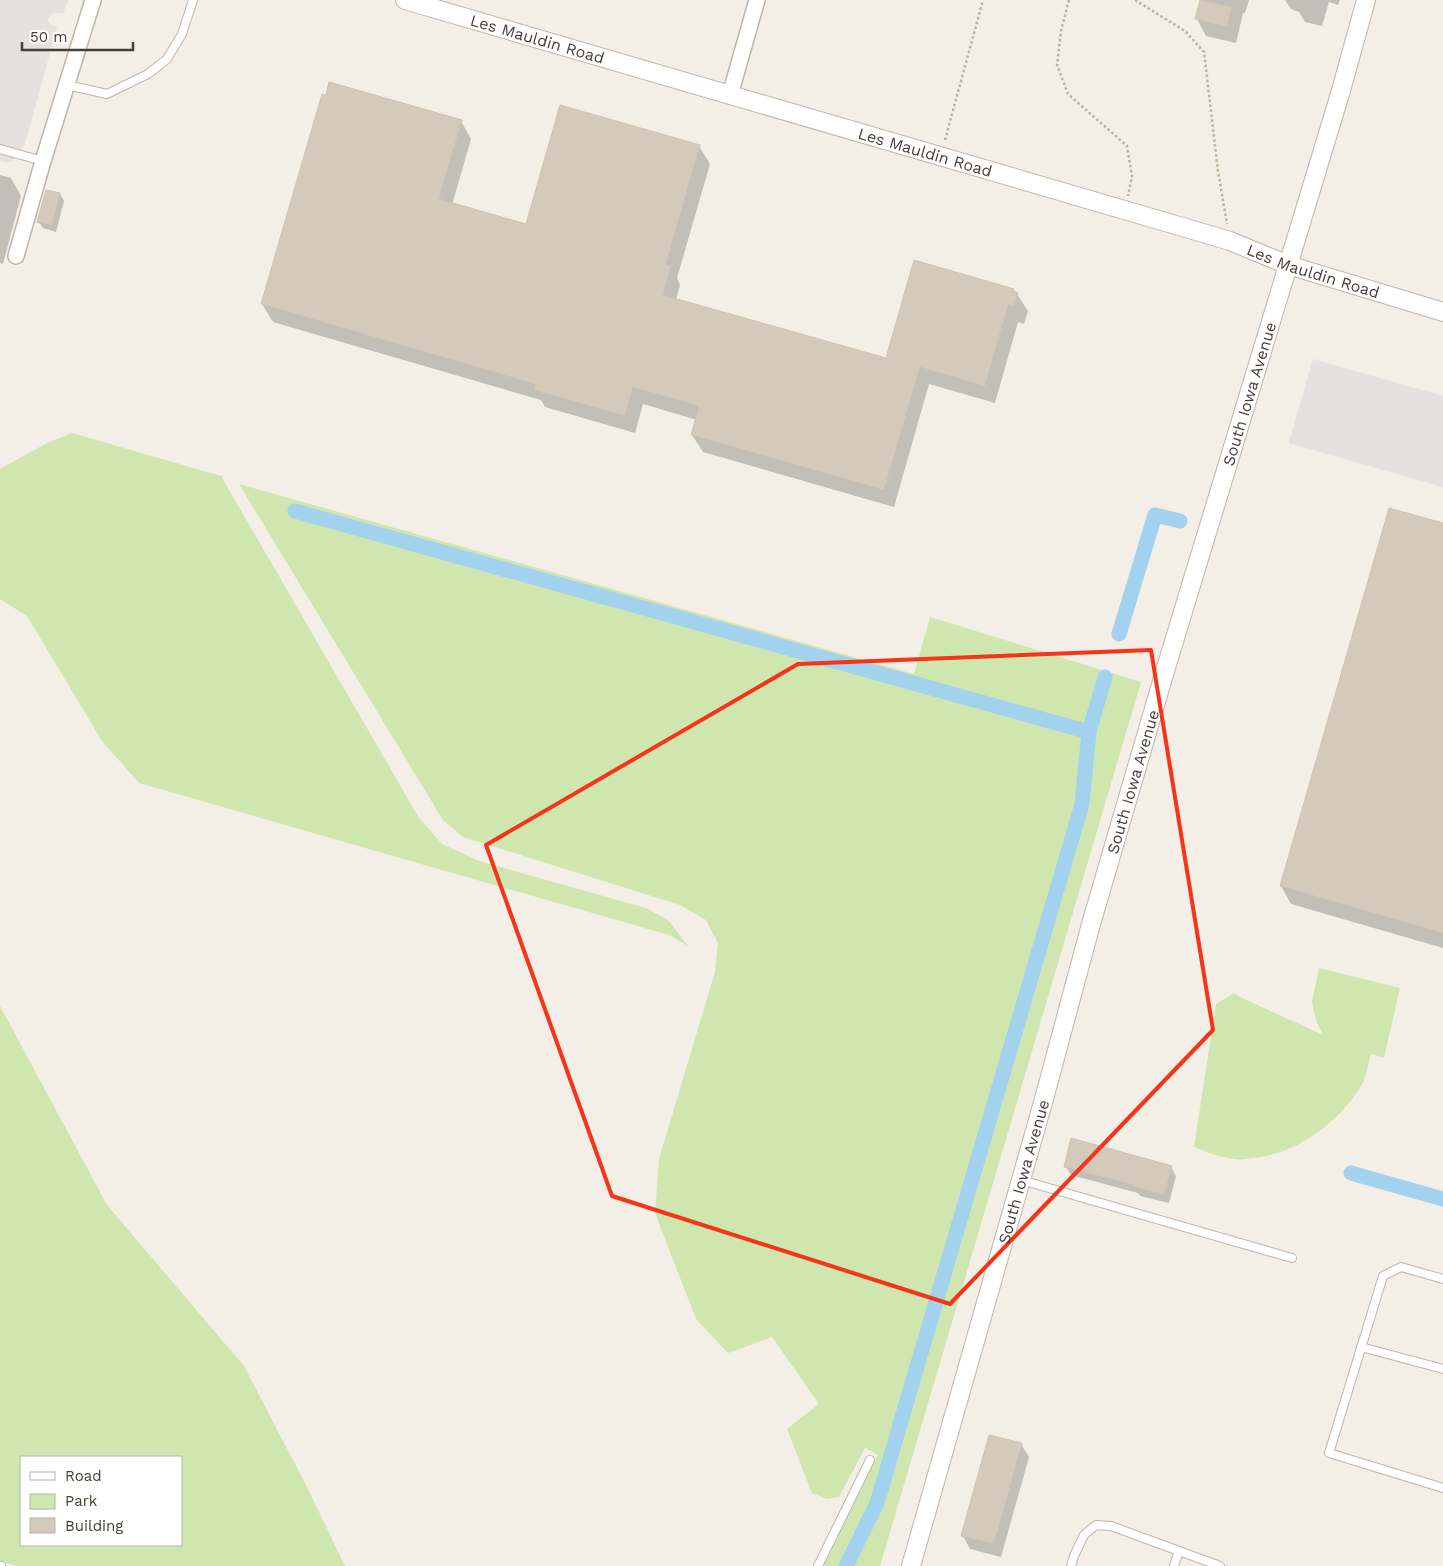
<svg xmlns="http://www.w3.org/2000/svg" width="1443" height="1566" viewBox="0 0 1443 1566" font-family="'Work Sans',sans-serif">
	<rect width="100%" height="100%" fill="#f3eee6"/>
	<g fill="#cfe6af" fill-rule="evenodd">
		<polygon points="72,433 221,476 419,818 442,844 479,861 646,908 668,920 688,946 669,935 139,783 102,741 27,616 0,599 0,469 47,443"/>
		<polygon points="239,484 914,674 930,617 1141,682 880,1566 819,1566 878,1455 865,1448 839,1497 827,1499 812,1493 787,1429 819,1404 772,1337 728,1353 696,1319 655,1213 659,1159 715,972 718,943 706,920 680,905 463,837 443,820"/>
		<path d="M1319 968 1400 988 1384 1058 1371 1054C1368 1063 1367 1075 1362 1084 1340 1122 1297 1154 1253 1158 1246 1159 1240 1160 1234 1159 1219 1157 1207 1152 1194 1147L1216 1004 1234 993 1240 997 1323 1035 1316 1020 1312 1002Z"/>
		<path d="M0 1006 107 1205 244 1366 306 1485 345 1566H17L0 1561ZM21 1457H181V1545H21Z"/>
	</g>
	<g fill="#e4e1de">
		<polygon points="0,0 68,0 63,14 54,12 48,19 50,24 57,27 25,144 13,161 8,163 0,161"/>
		<polygon points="1313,359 1443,396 1443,487 1289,443"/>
	</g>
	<g fill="#0003">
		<polygon points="1201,0 1249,0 1245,13 1243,13 1236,43 1206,36 1197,19"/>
		<polygon points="1285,0 1340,0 1338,5 1329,2 1322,26 1305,22 1299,12 1291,9"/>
		<polygon points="461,121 471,139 452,205 526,226 699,146 710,164 677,278 680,285 676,300 887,360 1013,290 1017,294 1028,311 1024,324 1018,322 995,403 929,384 894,507 703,452 692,435 697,420 643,404 635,433 545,407 541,400 273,322 262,304"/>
		<polygon points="0,175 11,178 21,196 3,264 0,263"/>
		<polygon points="47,191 60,194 64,201 56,232 43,228 39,222"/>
		<polygon points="1443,524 1443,948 1291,904 1281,886"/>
		<polygon points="1066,1167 1171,1167 1176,1176 1169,1203 1140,1196 1138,1193 1071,1175"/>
		<polygon points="1021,1444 1029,1457 1001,1557 970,1549 963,1536"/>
	</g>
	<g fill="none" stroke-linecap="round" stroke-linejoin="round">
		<g stroke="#a3d2ef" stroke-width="15">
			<polyline points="295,511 1089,732"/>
			<polyline points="1119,634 1155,515 1180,521"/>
			<polyline points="1351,1173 1443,1199"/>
			<polyline points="846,1566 877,1503 1082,804 1089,732 1105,677"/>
		</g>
	</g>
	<g fill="#d4cabc" stroke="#cfc1af">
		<polygon points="1200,0 1232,7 1227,27 1195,19"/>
		<polygon points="329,82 462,120 439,199 526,224 560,105 700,145 666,264 671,266 663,295 886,358 914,260 1014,289 1013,291 1018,293 1014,307 1008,305 985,386 920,367 884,490 691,435 699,406 633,387 625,416 534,390 535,384 261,304 322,94 326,95"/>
		<polygon points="46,190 60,193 52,226 37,222"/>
		<polygon points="1389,508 1443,523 1443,933 1280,886"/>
		<polygon points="1071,1138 1172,1166 1164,1195 1134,1187 1134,1185 1064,1167"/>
		<polygon points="989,1435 1022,1443 994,1544 961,1536"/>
	</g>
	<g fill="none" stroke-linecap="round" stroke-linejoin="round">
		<defs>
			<g id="service">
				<polyline points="67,85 107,94 148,74 167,59 182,34 193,0"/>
				<polyline points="0,149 43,161"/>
				<polyline points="1021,1180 1292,1258"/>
				<polyline points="1443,1279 1401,1267 1383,1276 1329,1453 1443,1488"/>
				<polyline points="1361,1347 1443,1369"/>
				<polyline points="0,1566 1,1566"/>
				<polyline points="818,1566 870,1460"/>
				<polyline points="1071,1566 1074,1556 1084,1535 1096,1525 1111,1526 1220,1566"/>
				<polyline points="1174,1566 1179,1551"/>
			</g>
			<g id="minor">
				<polyline points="730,95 757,0"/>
				<polyline points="16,256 43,161 93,0"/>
			</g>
			<g id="tertiary">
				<path id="s1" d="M405 0 1186 228 1230 241 1288 265 1443 312"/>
				<path id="s2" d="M911 1566 1044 1099 1091 924 1165 671 1340 94 1366 0"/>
			</g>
		</defs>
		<use href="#service" stroke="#beb6a9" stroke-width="10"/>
		<use href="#minor" stroke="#beb6a9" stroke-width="18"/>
		<use href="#tertiary" stroke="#beb6a9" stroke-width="20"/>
		<g stroke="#bfb19a" stroke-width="2.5" stroke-dasharray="2.5 2.5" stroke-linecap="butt">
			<polyline points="1069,0 1061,31 1057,65 1068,94 1127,146 1132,176 1128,196"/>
			<polyline points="1135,0 1185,31 1204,52 1218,171 1227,224"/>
			<polyline points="945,140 983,0"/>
		</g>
		<use href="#service" stroke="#fff" stroke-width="8"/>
		<use href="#minor" stroke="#fff" stroke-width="15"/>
		<use href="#tertiary" stroke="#fff" stroke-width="18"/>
	</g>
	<path fill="none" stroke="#f6341a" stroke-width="4" stroke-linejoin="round" d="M1151 650 1213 1030 950 1304 612 1196 486 845 798 664Z"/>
	<g text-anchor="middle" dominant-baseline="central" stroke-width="4" stroke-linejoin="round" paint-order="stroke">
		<g font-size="16" fill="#453f35" stroke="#fff">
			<text stroke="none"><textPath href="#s1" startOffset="138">Les Mauldin Road</textPath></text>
			<text stroke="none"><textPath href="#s1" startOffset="542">Les Mauldin Road</textPath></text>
			<text stroke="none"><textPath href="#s1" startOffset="948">Les Mauldin Road</textPath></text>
			<text stroke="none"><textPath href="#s2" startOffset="1220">South Iowa Avenue</textPath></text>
			<text stroke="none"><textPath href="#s2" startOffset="815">South Iowa Avenue</textPath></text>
			<text stroke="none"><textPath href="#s2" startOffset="410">South Iowa Avenue</textPath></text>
		</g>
	</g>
	<rect x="20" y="1456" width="162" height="90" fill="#ffffff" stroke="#b5b2ae"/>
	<rect x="30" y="1472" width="25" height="8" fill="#ffffff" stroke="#b5b2ae"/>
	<text x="65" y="1481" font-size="15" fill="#453f35">Road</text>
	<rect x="30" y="1494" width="25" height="15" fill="#cfe6af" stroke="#b5b2ae"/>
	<text x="65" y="1506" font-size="15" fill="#453f35">Park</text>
	<rect x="30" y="1518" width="25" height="15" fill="#d4cabc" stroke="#b5b2ae"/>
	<text x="65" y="1531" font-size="15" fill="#453f35">Building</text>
	<path d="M22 42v8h111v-8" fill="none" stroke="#453f35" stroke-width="2.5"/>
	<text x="30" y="42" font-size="15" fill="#453f35" stroke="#ffffff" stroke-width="4" paint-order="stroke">50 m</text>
</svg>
